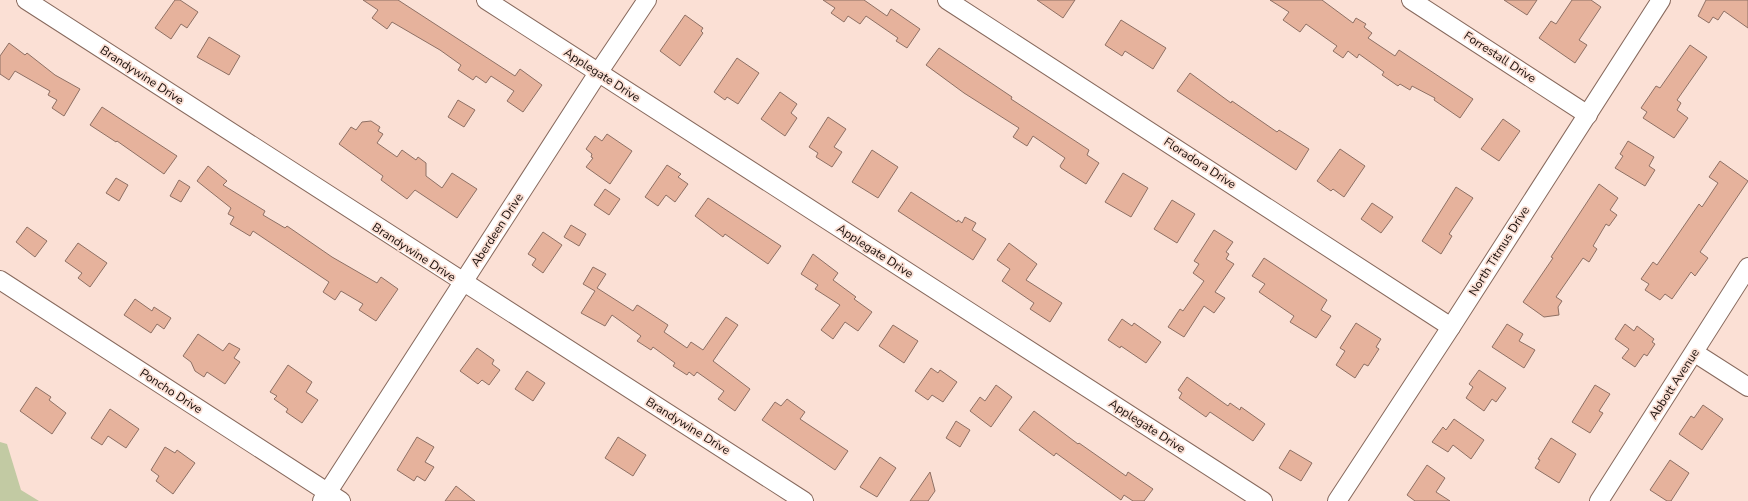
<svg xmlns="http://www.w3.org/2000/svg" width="1748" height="501" viewBox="0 0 1748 501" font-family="'Nunito Sans',sans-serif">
	<rect width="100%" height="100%" fill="#fbe0d5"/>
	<polygon fill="#c2caa3" points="0,442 7,444 21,490 39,501 0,501"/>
	<g fill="#e6b29c" stroke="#8e7064">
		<polygon points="175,0 180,0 198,12 187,28 181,24 171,39 155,28"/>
		<polygon points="363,0 398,0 515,76 520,69 542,85 523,112 507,101 514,91 491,76 486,83 476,76 473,80 458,70 461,65 440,50 392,22 387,29 372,18 378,10"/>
		<polygon points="823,0 864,0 887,16 891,9 920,29 907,48 896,41 898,38 866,16 860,24 848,16 844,22 831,13 835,8"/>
		<polygon points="1037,0 1075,0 1063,18"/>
		<polygon points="1270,0 1322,0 1353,23 1356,18 1366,24 1364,27 1372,33 1368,38 1395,56 1399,50 1473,99 1460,118 1434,100 1435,98 1412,86 1410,90 1400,84 1398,86 1382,75 1384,72 1359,54 1357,58 1348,51 1343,58 1333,51 1337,46 1306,24 1300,32 1283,20 1289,12"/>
		<polygon points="1504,0 1537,0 1527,15"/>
		<polygon points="1572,0 1591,0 1601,7 1579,40 1587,45 1575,63 1539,38 1551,21 1556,24"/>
		<polygon points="1706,0 1748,0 1748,28 1724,11 1718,20 1713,17 1709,23 1698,16"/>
		<polygon points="685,15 703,28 701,31 703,33 680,66 660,51"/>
		<polygon points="1121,20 1166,48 1153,69 1125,51 1122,56 1105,45"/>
		<polygon points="209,37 240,56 229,75 197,57"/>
		<polygon points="9,43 25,55 27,53 55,75 80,89 64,116 52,108 57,100 48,95 50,91 15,71 9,80 0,74 0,56"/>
		<polygon points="1690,45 1707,57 1677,100 1681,103 1677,110 1688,118 1674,138 1643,118 1647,112 1641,108 1656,86 1660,88"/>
		<polygon points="939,48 1012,97 1011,99 1089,150 1087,155 1099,163 1086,184 1061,168 1060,166 1065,158 1033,136 1027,146 1013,137 1019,128 964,93 926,65"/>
		<polygon points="737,58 759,73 738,104 727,97 725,100 714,92"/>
		<polygon points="1190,73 1231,103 1232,101 1277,132 1279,130 1309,149 1296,170 1177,91"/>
		<polygon points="780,92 797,104 791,113 797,118 785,136 761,119"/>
		<polygon points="458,100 475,110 464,127 448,117"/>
		<polygon points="102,107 177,156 164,174 117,141 116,142 90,125"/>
		<polygon points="828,117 846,129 834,147 842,152 832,167 816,157 818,153 809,147"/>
		<polygon points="1503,119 1520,131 1499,161 1481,149"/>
		<polygon points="371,121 380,127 378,131 383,134 377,143 397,157 402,150 416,160 418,157 426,163 426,176 442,188 452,173 477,189 457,218 415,190 407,199 381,180 383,176 339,144 351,127 356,130 362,122"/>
		<polygon points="607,134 632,151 610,184 586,167 593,158 591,157 592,154 586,149 595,136 602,141"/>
		<polygon points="1628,141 1654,157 1649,166 1655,170 1645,186 1615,168 1623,156 1620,154"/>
		<polygon points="1340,149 1365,166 1344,197 1333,189 1331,191 1317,181"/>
		<polygon points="872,150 898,167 878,198 852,182"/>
		<polygon points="1720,161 1748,181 1700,252 1708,258 1695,276 1691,272 1672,299 1665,294 1660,300 1645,290 1649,284 1641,279 1653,262 1657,265 1699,204 1702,207 1718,183 1709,177"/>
		<polygon points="667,165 681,174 678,177 688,184 675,202 666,195 658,206 645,197"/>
		<polygon points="208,166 227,181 223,185 265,211 263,215 285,228 287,226 332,257 377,283 381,277 398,289 376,321 359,310 363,304 341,291 335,300 323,292 329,282 253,231 250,236 230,224 234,217 228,214 231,208 197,181"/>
		<polygon points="1123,173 1148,188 1131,217 1105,202"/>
		<polygon points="116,178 128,185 119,201 106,193"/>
		<polygon points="179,180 190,187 181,202 170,196"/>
		<polygon points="1599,184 1618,198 1610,210 1617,215 1609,226 1606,224 1593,246 1597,249 1589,262 1583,258 1556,297 1562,301 1558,307 1559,315 1544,317 1523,302 1553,258 1551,257"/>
		<polygon points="1456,187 1473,198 1449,234 1452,236 1441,254 1422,241"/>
		<polygon points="605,189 620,199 609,215 594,205"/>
		<polygon points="911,192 957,222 958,220 962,223 965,217 976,223 972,230 986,239 973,260 898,211"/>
		<polygon points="708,198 781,246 768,264 725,234 723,237 695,216"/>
		<polygon points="1172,200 1195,214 1177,243 1154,229"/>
		<polygon points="1372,203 1393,217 1381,233 1361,219"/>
		<polygon points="571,225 586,234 579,246 564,237"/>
		<polygon points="27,227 47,241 35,257 16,242"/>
		<polygon points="1214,230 1233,242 1226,252 1229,254 1226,259 1234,264 1215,292 1225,298 1214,313 1204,306 1184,337 1168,327 1180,309 1183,311 1204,281 1193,273 1199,264 1194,261"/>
		<polygon points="543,232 562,245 543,273 532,265 536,259 528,254"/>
		<polygon points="78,243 107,263 90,287 78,278 82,273 65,261"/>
		<polygon points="1009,243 1037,264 1026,280 1062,303 1050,322 1030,309 1034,303 1002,281 1010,269 997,260"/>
		<polygon points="813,254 838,273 833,280 856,297 854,299 872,312 858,331 845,322 833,339 821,330 840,305 815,289 818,285 801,274"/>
		<polygon points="1264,258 1327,300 1321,310 1331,316 1316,338 1290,322 1294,316 1259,292 1265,284 1252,276"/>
		<polygon points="593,267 606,274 597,288 633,311 637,305 639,306 668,325 664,332 687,348 691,342 703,350 726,317 738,325 713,361 750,389 735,411 718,399 724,391 697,372 694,376 689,372 687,375 673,366 675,363 653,347 651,350 637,341 641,336 612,315 605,326 581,313 595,291 583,284"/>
		<polygon points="135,299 152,311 154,307 171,318 164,329 157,324 151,333 124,315"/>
		<polygon points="1122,319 1132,326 1134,323 1161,342 1146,363 1121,346 1120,348 1108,340"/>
		<polygon points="1356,323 1381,339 1376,347 1379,349 1368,366 1364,364 1355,378 1336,365 1345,351 1340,348"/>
		<polygon points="1507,324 1523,334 1519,341 1535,350 1524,368 1492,347"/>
		<polygon points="1625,324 1634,331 1637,326 1654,339 1652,342 1655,344 1647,356 1644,354 1635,367 1622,358 1629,349 1615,339"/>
		<polygon points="893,325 918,341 904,363 879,346"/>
		<polygon points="198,334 223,351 229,343 240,349 234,358 240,362 225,384 207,372 204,377 195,371 191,362 183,356"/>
		<polygon points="477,348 494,360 492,364 500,370 489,385 482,380 478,384 460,371"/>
		<polygon points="288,365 312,382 306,392 318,400 302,423 286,412 288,409 274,399 277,396 270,392"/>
		<polygon points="931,368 938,373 940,370 957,382 943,402 932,395 928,400 915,391"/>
		<polygon points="1479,370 1506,388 1496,402 1492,399 1484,411 1466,398 1473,387 1469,384"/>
		<polygon points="527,371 545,383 533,401 515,389"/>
		<polygon points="1187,377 1228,406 1230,403 1240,410 1241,407 1265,424 1253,441 1210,412 1206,417 1179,398 1182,393 1178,390"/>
		<polygon points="996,385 1012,397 991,427 970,411 980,397 985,401"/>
		<polygon points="1595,385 1610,394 1599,411 1603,413 1590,433 1572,422"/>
		<polygon points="36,387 51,397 49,400 66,413 52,434 20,411"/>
		<polygon points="787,399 805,412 800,419 848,451 835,470 762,420 775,402 781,406"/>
		<polygon points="1703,405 1723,419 1702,450 1679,434 1691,416 1694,418"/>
		<polygon points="110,409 139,429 126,448 108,436 102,445 91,438"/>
		<polygon points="1034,411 1078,444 1079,443 1126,476 1128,472 1153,489 1144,501 1133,501 1124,495 1121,500 1056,453 1054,456 1019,430"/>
		<polygon points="1454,419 1484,440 1471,459 1453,445 1448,452 1432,442 1443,427 1446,430"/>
		<polygon points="956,421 970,430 960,447 946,438"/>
		<polygon points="417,437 434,447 425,462 434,467 425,481 417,476 414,481 397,470"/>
		<polygon points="618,437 646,455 633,476 605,458"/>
		<polygon points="1551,438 1576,454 1559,483 1535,468 1540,460 1538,459"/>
		<polygon points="165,447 175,453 177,450 195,463 173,494 156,481 159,476 151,470"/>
		<polygon points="1290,450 1312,463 1301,481 1279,468"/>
		<polygon points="880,457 896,468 877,497 860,487"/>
		<polygon points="1670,460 1689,473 1671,501 1667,501 1650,490"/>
		<polygon points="1427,465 1445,478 1436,492 1450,501 1415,501 1407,495"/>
		<polygon points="930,472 935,491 928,501 910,501"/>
		<polygon points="456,486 475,501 445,501"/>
	</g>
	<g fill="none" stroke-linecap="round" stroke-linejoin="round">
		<defs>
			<g id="minor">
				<polyline points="26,0 804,501"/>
				<polyline points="486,0 1263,501"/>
				<polyline points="947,0 1451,327"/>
				<polyline points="1411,0 1588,115"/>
				<polyline points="0,280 341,501"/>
				<polyline points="1695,353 1748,387"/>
				<polyline points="322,501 598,73 647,0"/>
				<polyline points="1337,501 1451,327 1661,0"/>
				<polyline points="1599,501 1748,267"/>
			</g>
		</defs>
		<use href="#minor" stroke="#87695d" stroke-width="20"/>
		<use href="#minor" stroke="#fff" stroke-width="18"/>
	</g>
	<g text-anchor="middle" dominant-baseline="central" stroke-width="3.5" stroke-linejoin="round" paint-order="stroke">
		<g font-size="12" fill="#180d09" stroke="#fbe0d5">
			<text transform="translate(1500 57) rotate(33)">Forrestall Drive</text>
			<text transform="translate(142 75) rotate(33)">Brandywine Drive</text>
			<text transform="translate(602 75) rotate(33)">Applegate Drive</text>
			<text transform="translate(1200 163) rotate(33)">Floradora Drive</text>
			<text transform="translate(497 230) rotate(-57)">Aberdeen Drive</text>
			<text transform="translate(875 251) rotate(33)">Applegate Drive</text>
			<text transform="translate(1499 251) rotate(-58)">North Titmus Drive</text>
			<text transform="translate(414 252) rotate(33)">Brandywine Drive</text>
			<text transform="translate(1674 384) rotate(-57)">Abbott Avenue</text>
			<text transform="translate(171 391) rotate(33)">Poncho Drive</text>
			<text transform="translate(688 426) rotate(32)">Brandywine Drive</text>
			<text transform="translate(1147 426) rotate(33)">Applegate Drive</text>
		</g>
	</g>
</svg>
